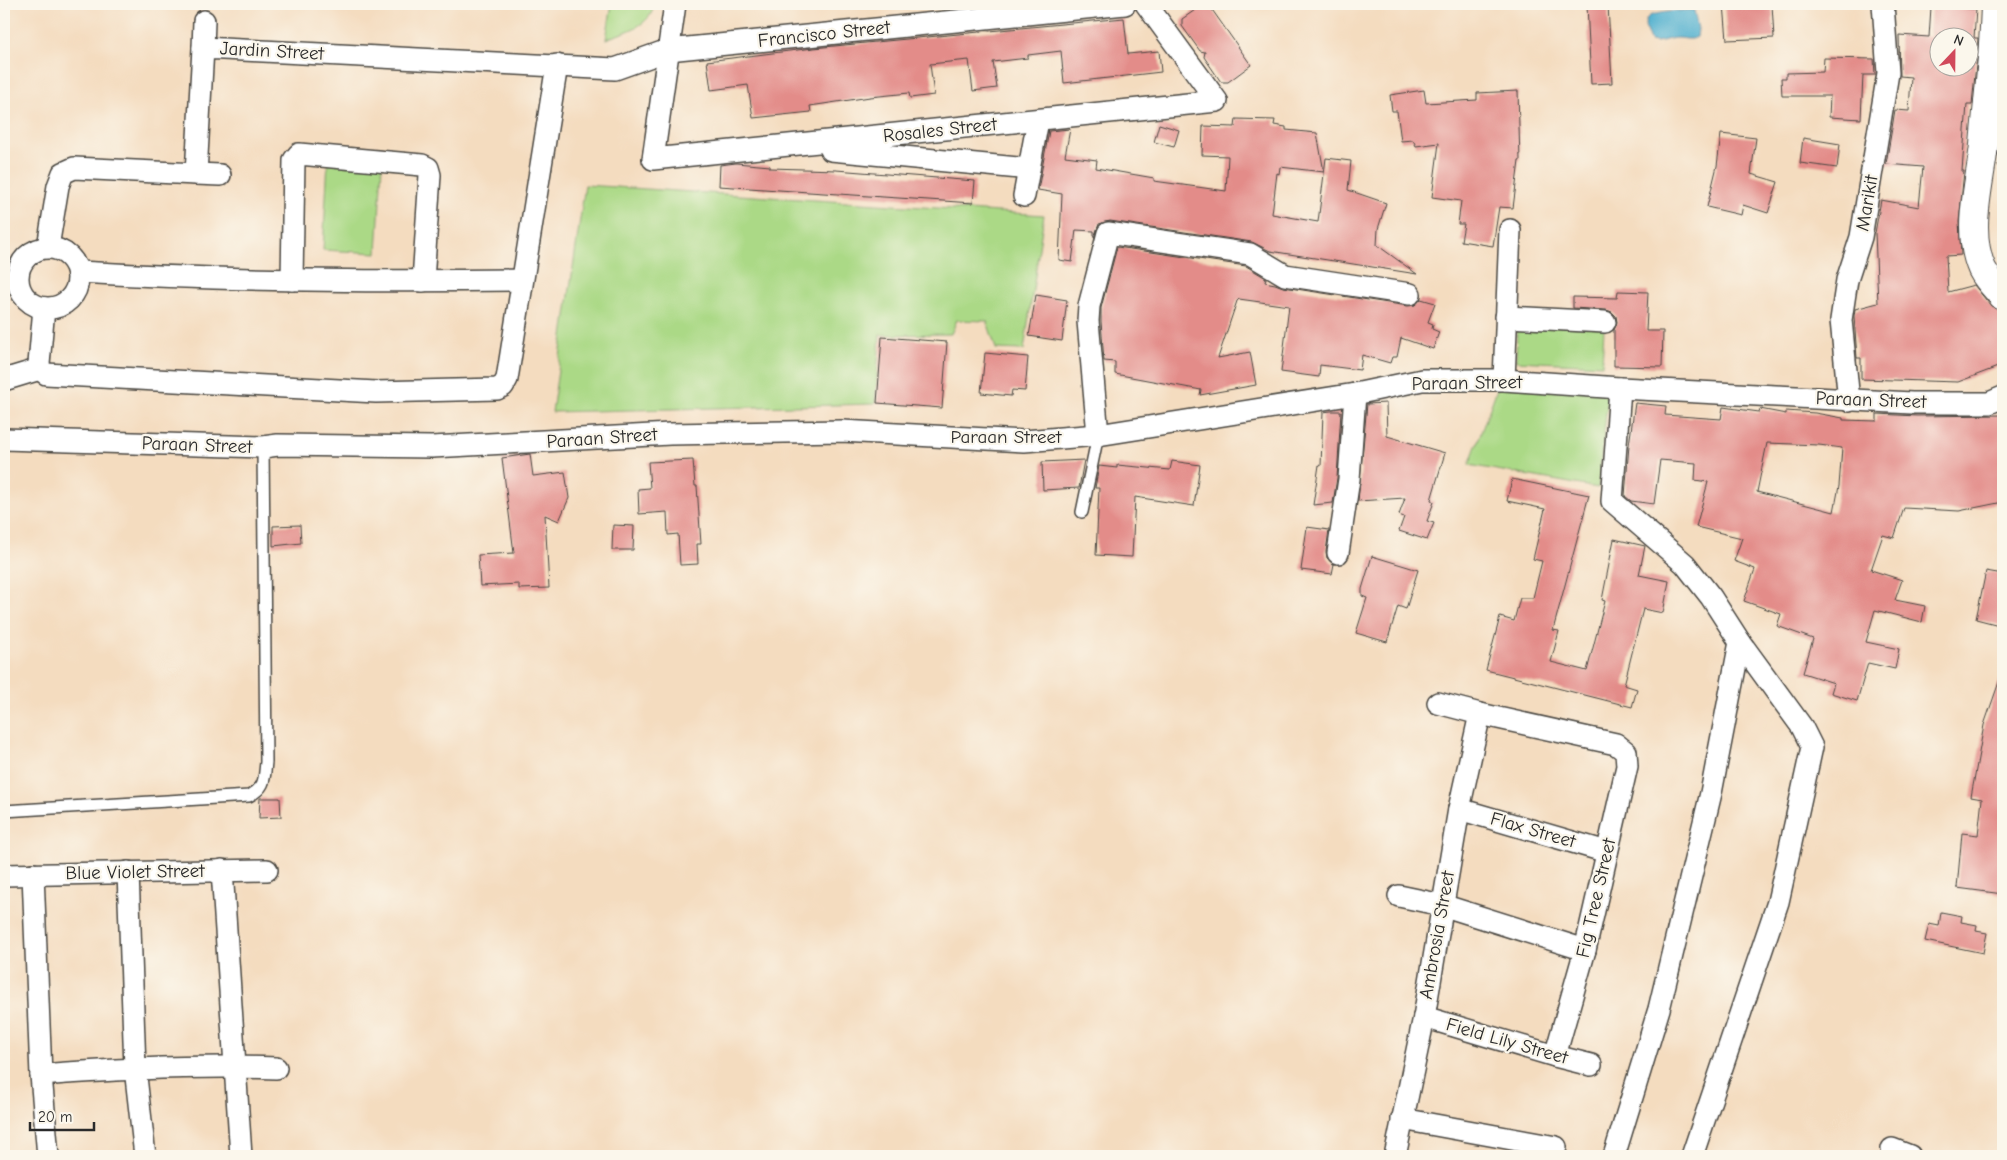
<svg xmlns="http://www.w3.org/2000/svg" width="2007" height="1160" viewBox="0 0 2007 1160" font-family="'Comic Neue',sans-serif">
	<rect width="100%" height="100%" fill="#fbf7ec"/>
	<filter id="ink" filterUnits="userSpaceOnUse"><feTurbulence type="fractalNoise" baseFrequency=".02" numOctaves="2"/><feDisplacementMap in="SourceGraphic" scale="10" xChannelSelector="R" yChannelSelector="G"/><feConvolveMatrix kernelMatrix="1 2 1 2 8 2 1 2 1" color-interpolation-filters="sRGB"/></filter>
	<filter id="wash" filterUnits="userSpaceOnUse"><feTurbulence type="fractalNoise" baseFrequency=".0096" numOctaves="4" result="noise"/><feDisplacementMap in="SourceGraphic" scale="20" xChannelSelector="R" yChannelSelector="G"/><feGaussianBlur stdDeviation="1.12" result="paint"/><feColorMatrix in="noise" values="0 0 0 0 0 0 0 0 0 0 0 0 0 0 0 0 0 1.4 0 .05"/><feComposite in="paint" operator="in"/></filter>
	<g filter="url(#wash)">
		<rect width="100%" height="100%" fill="#f4dcbf"/>
		<g fill="#abd986" stroke="#6b8258">
			<path d="M612 4H654C652 26 624 32 606 39Z"/>
			<polygon points="328,161 382,165 377,253 323,250"/>
			<polygon points="585,185 1044,215 1024,350 996,349 987,321 957,320 951,334 880,335 875,404 552,412"/>
			<polygon points="1517,324 1604,328 1602,365 1516,361"/>
			<polygon points="1501,378 1609,387 1598,488 1469,465"/>
		</g>
		<path fill="#51b0cf" stroke="#3e6e7d" d="M1694 10 1698 29 1697 37C1690 41 1685 38 1677 38 1667 38 1660 44 1650 41 1648 35 1642 24 1647 18 1651 12 1686 10 1694 10Z"/>
		<g id="blocks">
			<g fill="#e38c89" fill-rule="evenodd">
				<polygon points="1204,4 1208,4 1251,65 1228,82 1221,82 1204,57 1205,52 1200,51 1182,26 1182,19"/>
				<polygon points="1608,4 1612,83 1591,84 1587,5"/>
				<polygon points="1724,4 1772,4 1774,38 1727,40"/>
				<path d="M1931 7 1976 9 1974 38H1978L1977 55 1972 104H1967L1962 171H1964L1959 222 1961 255 1946 256 1948 292 1974 285 1991 306 2001 311 2003 314V365L1958 382 1861 379V358H1857L1854 316 1855 309 1878 303 1875 233 1881 200 1919 207 1923 167 1886 164 1895 110 1909 111 1911 77 1900 76 1899 35 1929 37ZM1940 38H1970V68H1940Z"/>
				<polygon points="1124,18 1128,54 1159,51 1161,72 1064,83 1061,51 1028,55 1028,58 993,62 997,88 973,91 969,60 930,64 934,95 910,98 909,93 870,97 810,106 811,112 753,118 748,85 711,90 707,61 814,48"/>
				<polygon points="1824,58 1874,59 1875,75 1863,75 1861,119 1829,117 1830,96 1782,96 1781,78 1786,78 1786,73 1823,72"/>
				<polygon points="1424,90 1426,103 1477,100 1477,93 1518,91 1520,161 1519,161 1513,208 1499,207 1493,246 1461,241 1464,224 1458,224 1461,201 1432,197 1439,143 1416,146 1413,140 1401,141 1397,111 1392,111 1390,95"/>
				<polygon points="1236,119 1275,120 1274,125 1286,127 1286,130 1317,133 1324,172 1280,167 1279,174 1277,173 1272,214 1318,222 1326,158 1351,161 1348,190 1386,203 1378,229 1377,245 1417,274 1270,251 1252,242 1110,221 1099,224 1094,238 1094,231 1076,230 1072,262 1059,260 1062,194 1038,190 1049,131 1070,129 1065,156 1097,160 1096,168 1154,178 1154,181 1226,191 1228,156 1202,155 1203,126 1235,127"/>
				<polygon points="1159,124 1179,130 1174,147 1154,142"/>
				<polygon points="1721,134 1756,138 1751,174 1778,182 1768,213 1743,205 1741,215 1707,207 1717,166"/>
				<polygon points="1803,138 1840,144 1837,168 1800,163"/>
				<polygon points="736,163 770,166 770,168 836,170 975,181 973,203 719,186 720,165"/>
				<polygon points="1117,247 1246,266 1266,278 1265,282 1275,284 1283,287 1408,306 1415,305 1421,299 1435,303 1428,322 1433,324 1432,329 1439,332 1433,349 1401,338 1397,357 1392,357 1390,363 1362,355 1360,370 1320,365 1319,377 1281,372 1289,306 1239,299 1237,301 1218,358 1250,352 1256,385 1200,395 1201,390 1115,374 1115,362 1104,361 1101,321 1101,308"/>
				<polygon points="1618,291 1648,292 1646,331 1663,331 1662,367 1614,366 1614,330 1617,322 1616,316 1612,312 1606,310 1573,308 1573,297 1617,298"/>
				<polygon points="1036,295 1067,300 1062,341 1029,336"/>
				<polygon points="882,337 947,342 942,408 877,403"/>
				<polygon points="985,353 1028,357 1025,391 1012,390 1011,396 981,393"/>
				<polygon points="1386,403 1387,436 1445,453 1431,500 1434,502 1427,521 1434,523 1427,540 1399,531 1404,517 1399,515 1405,498 1358,501 1367,404"/>
				<path d="M1635 403 1666 406 1665 415 1721 419 1723 407 1759 412 1760 409 1786 414V411L1815 413 1843 418V420L1877 421V414L1917 416 2003 415V502L1959 511 1904 508 1894 538 1883 535 1871 570 1902 580 1895 600 1925 606 1922 622 1875 610 1866 642 1899 649 1895 669 1868 663 1857 701 1831 693 1834 683 1803 673 1813 639 1777 626 1781 614 1744 601 1755 569 1734 561 1742 538 1696 527 1708 482 1695 480 1696 463 1660 460 1654 504 1631 501 1625 496 1629 445ZM1767 443 1819 445 1842 448 1839 486 1834 512 1757 492Z"/>
				<polygon points="1331,411 1341,411 1337,478 1333,503 1313,505 1319,465 1321,466 1323,412"/>
				<polygon points="530,454 533,476 565,472 569,498 559,521 545,515 549,588 519,589 519,584 480,586 478,555 514,553 502,458"/>
				<polygon points="693,460 695,486 697,486 701,544 697,544 698,564 680,565 678,534 668,535 667,512 639,514 638,489 650,488 648,462"/>
				<polygon points="1084,460 1079,488 1043,490 1042,462"/>
				<polygon points="1172,461 1200,465 1194,506 1135,497 1132,557 1096,555 1099,488 1095,488 1099,466 1117,468 1117,465 1170,470"/>
				<polygon points="1512,479 1589,495 1553,630 1559,631 1551,662 1587,671 1605,601 1602,600 1614,539 1645,546 1639,575 1669,581 1663,613 1643,609 1624,685 1637,689 1632,707 1486,670 1500,617 1514,621 1520,598 1533,598 1542,561 1533,559 1545,509 1507,501"/>
				<polygon points="300,525 301,543 273,546 273,526"/>
				<polygon points="613,525 634,526 633,550 612,550"/>
				<polygon points="1307,527 1329,530 1326,552 1327,558 1334,564 1332,574 1301,570"/>
				<polygon points="1372,556 1418,570 1406,609 1398,606 1387,642 1356,633 1367,598 1362,596 1362,589"/>
				<polygon points="1986,571 2003,574 2003,626 1976,619"/>
				<polygon points="2000,679 2003,679 2003,894 1957,888 1962,833 1978,835 1982,799 1971,797 1984,725"/>
				<polygon points="260,798 280,798 281,817 259,818"/>
				<polygon points="1941,912 1962,916 1961,922 1977,925 1976,931 1987,933 1983,953 1925,941 1929,924 1939,926"/>
			</g>
		</g>
	</g>
	<g filter="url(#ink)">
		<use href="#blocks" fill-opacity="0" stroke="#494641" stroke-width="1"/>
		<g fill="none" stroke-linecap="round" stroke-linejoin="round">
			<defs>
				<g id="service">
					<polyline points="1082,512 1098,435"/>
					<path d="M4 811 249 796C266 787 264 779 266 762L263 447"/>
				</g>
				<g id="minor">
					<polyline points="675,4 653,159 1217,101 1146,4"/>
					<polyline points="203,48 204,21"/>
					<polyline points="831,150 1029,169"/>
					<polyline points="196,174 220,175"/>
					<polyline points="1024,196 1038,120"/>
					<polyline points="48,247 58,186 63,173 74,168 196,174 203,48 615,69 668,50 1125,4"/>
					<circle cx="48" cy="278" r="30"/>
					<path d="M79 272C226 281 374 282 522 280"/>
					<polyline points="292,280 294,160 299,154 422,165 428,168 430,175 423,281"/>
					<polyline points="44,308 39,364 40,369 46,374 376,392 497,389 503,386 507,379 557,65"/>
					<polyline points="1506,317 1605,322"/>
					<polyline points="7,379 40,369"/>
					<polyline points="1504,380 1510,230"/>
					<polyline points="1620,388 1612,501 1685,564 1711,597 1740,642 1802,727 1812,747 1778,902 1692,1156"/>
					<polyline points="1849,401 1841,320 1847,280 1861,237 1888,73 1883,4"/>
					<polyline points="1098,435 1088,321 1089,306 1108,233 1250,254 1285,275 1410,294"/>
					<polyline points="4,439 263,447 278,445 432,447 670,434 842,431 1024,441 1098,435 1355,394 1422,380 1504,380 1620,388 1912,403 1989,403 2003,397"/>
					<polyline points="1338,553 1349,479 1355,394"/>
					<polyline points="1438,703 1480,714 1616,744 1626,752 1627,766 1585,950 1555,1056"/>
					<polyline points="1459,809 1607,852"/>
					<polyline points="222,870 241,1156"/>
					<polyline points="128,872 135,1068 145,1156"/>
					<polyline points="33,874 41,1075 48,1156"/>
					<polyline points="4,875 267,870"/>
					<polyline points="1399,896 1442,905 1585,950"/>
					<polyline points="1424,1017 1555,1056 1591,1065"/>
					<path d="M41 1075C120 1069 197 1065 276 1068"/>
					<polyline points="1402,1119 1556,1147"/>
					<polyline points="1892,1149 1910,1156"/>
					<polyline points="1395,1156 1424,1017 1459,809 1480,714"/>
					<polyline points="1614,1156 1659,1009 1711,793 1740,642"/>
				</g>
				<path id="tertiary" d="M1995 4C1994 50 1988 98 1984 145 1980 184 1965 231 1982 269 1987 279 1996 288 2003 296"/>
			</defs>
			<use href="#service" stroke="#494641" stroke-width="14"/>
			<use href="#minor" stroke="#494641" stroke-width="24"/>
			<use href="#tertiary" stroke="#494641" stroke-width="30"/>
			<use href="#service" stroke="#fff" stroke-width="11"/>
			<use href="#minor" stroke="#fff" stroke-width="21"/>
			<use href="#tertiary" stroke="#fff" stroke-width="28"/>
		</g>
	</g>
	<g text-anchor="middle" dominant-baseline="central" stroke-width="4.5" stroke-linejoin="round" paint-order="stroke">
		<g font-size="19" fill="#2b2b2b" stroke="#fbf7ec">
			<text transform="translate(824 34) rotate(-6)">Francisco Street</text>
			<text transform="translate(272 51) rotate(3)">Jardin Street</text>
			<text transform="translate(940 130) rotate(-6)">Rosales Street</text>
			<text transform="translate(1867 203) rotate(-80)">Marikit</text>
			<text transform="translate(1467 383) rotate(-1)">Paraan Street</text>
			<text transform="translate(1871 400) rotate(2)">Paraan Street</text>
			<text x="1006" y="437">Paraan Street</text>
			<text transform="translate(602 438) rotate(-4)">Paraan Street</text>
			<text transform="translate(197 445) rotate(2)">Paraan Street</text>
			<text transform="translate(1533 830) rotate(16)">Flax Street</text>
			<text transform="translate(135 872) rotate(-1)">Blue Violet Street</text>
			<text transform="translate(1596 898) rotate(-77)">Fig Tree Street</text>
			<text transform="translate(1437 935) rotate(-80)">Ambrosia Street</text>
			<text transform="translate(1507 1041) rotate(16)">Field Lily Street</text>
		</g>
	</g>
	<rect width="2007" height="1160" fill="none" stroke="#fbf7ec" stroke-width="20"/>
	<g transform="translate(1954 52) rotate(22)"><circle r="24" fill="#fbf7ec" stroke="#a8a59f"/>
	<path d="M0-4L9 19L0 12L-9 19Z" fill="#d1495b"/>
	<text y="-8" font-size="14" font-weight="bold" text-anchor="middle" fill="#2b2b2b">N</text>
	</g>
	<path d="M30 1122v8h64v-8" fill="none" stroke="#2b2b2b" stroke-width="2.5"/>
	<text x="38" y="1122" font-size="15" fill="#2b2b2b" stroke="#fbf7ec" stroke-width="4" paint-order="stroke">20 m</text>
</svg>
